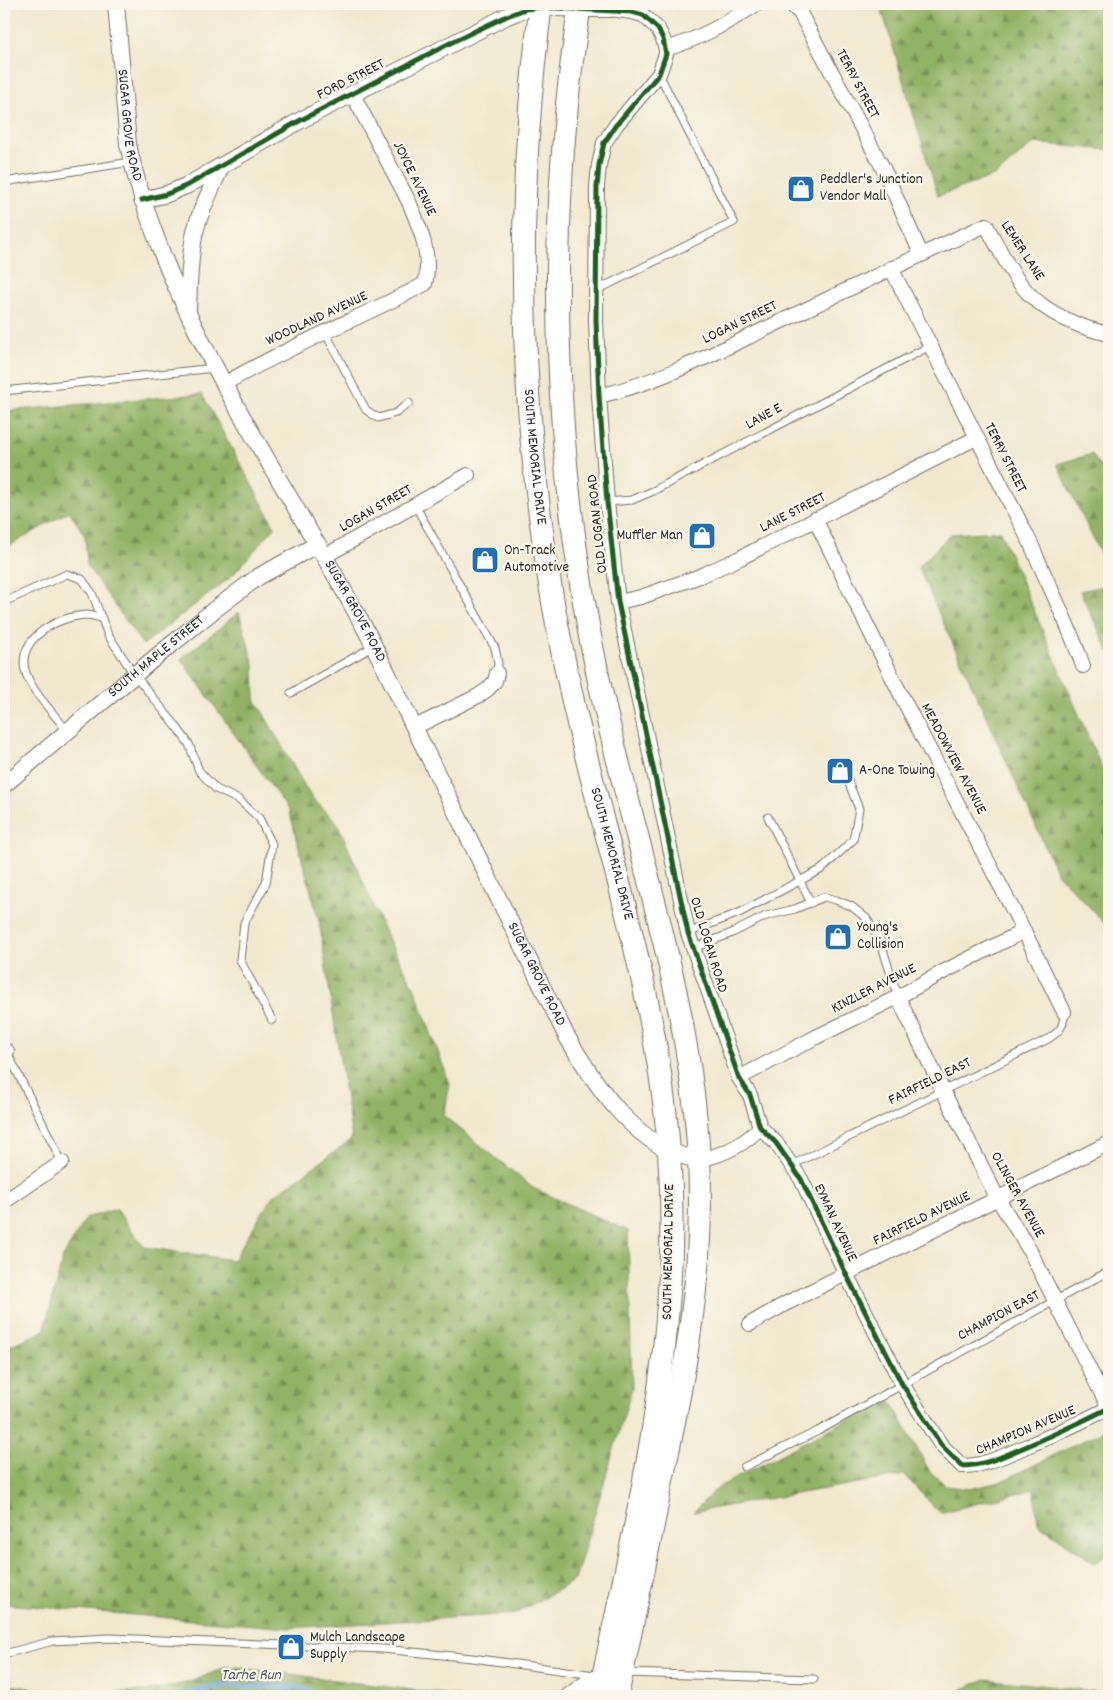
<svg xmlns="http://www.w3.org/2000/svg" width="1113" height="1700" viewBox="0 0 1113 1700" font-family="Dekko,sans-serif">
	<defs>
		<pattern id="forest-firs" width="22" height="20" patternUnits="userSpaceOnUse" patternTransform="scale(1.25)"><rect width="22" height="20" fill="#92b265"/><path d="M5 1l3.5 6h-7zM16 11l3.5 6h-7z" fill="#779153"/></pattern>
	</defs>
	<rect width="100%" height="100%" fill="#fbf7ec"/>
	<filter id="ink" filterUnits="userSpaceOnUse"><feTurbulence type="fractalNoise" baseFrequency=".02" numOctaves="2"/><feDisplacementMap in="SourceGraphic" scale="10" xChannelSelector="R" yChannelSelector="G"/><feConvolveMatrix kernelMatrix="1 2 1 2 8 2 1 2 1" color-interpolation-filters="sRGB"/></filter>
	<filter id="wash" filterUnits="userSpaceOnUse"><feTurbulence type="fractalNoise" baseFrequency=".0096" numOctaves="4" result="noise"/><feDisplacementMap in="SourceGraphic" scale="20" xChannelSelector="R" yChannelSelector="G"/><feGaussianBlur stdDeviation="1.12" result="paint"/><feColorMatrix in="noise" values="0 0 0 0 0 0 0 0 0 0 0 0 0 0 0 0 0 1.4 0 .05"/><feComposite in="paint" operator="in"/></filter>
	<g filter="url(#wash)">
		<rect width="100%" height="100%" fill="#f1e9cf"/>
		<g fill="url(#forest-firs)" stroke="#5e6e48">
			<polygon points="880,4 1109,4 1109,150 1034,143 996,175 938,196"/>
			<polygon points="202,394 275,527 231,577 143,645 87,566 85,536 69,511 4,549 4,504 17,497 4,498 4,411"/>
			<polygon points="1092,454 1109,481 1109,571 1057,464"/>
			<polygon points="1000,531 1109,785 1109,928 1057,873 918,567 951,534"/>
			<polygon points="1109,585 1109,652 1080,591"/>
			<polygon points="239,612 254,665 255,699 311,797 337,822 387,937 414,987 450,1084 444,1116 533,1188 628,1231 632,1388 575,1580 515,1614 288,1628 4,1604 4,1348 44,1331 63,1257 86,1218 116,1209 144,1247 233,1260 272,1197 352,1139 319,921 289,811 181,659"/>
			<polygon points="889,1398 930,1472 947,1486 969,1489 1000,1482 1109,1428 1109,1554 1094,1563 1038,1524 1034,1489 940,1513 904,1475 693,1512 717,1488"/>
			<polygon points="228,1666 458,1696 4,1696 4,1684 76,1695 155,1690 193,1681"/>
			<polygon points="985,1679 1109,1693 1109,1696 949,1696"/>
		</g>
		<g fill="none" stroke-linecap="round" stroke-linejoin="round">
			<polyline stroke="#7dafe9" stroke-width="4.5" points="173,1696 219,1686 295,1687 328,1696"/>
		</g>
	</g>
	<g filter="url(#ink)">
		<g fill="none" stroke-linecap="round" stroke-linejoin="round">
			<defs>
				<g id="service">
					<polyline points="4,182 131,162"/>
					<polyline points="597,290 734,222 659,74"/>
					<polyline points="325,332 366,410 378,418 396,413 409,403"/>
					<polyline points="4,391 214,368"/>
					<polyline points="607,502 632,500 653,491 930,346"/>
					<polyline points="415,505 495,648 498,663 497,673"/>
					<polyline points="4,602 67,574 82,579 92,593 108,635 134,674 176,726 189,744 199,771 216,789 239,800 259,818 272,844 266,883 244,923 240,960 272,1020"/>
					<polyline points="291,693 374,646"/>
					<path d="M67 731C54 713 31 692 25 670 17 638 59 616 86 615 91 615 97 617 101 618"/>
					<polyline points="768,817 811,903"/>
					<polyline points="688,933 741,912 822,869 853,840 859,809 848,781 832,764"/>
					<polyline points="694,948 732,933 766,916 795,909 824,897 836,900 851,906 866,918 880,940 898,997"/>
					<polyline points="6,1050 62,1162"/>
					<path d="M792 1165 1048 1039C1060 1031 1064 1027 1064 1012"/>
					<polyline points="744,1467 818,1431 1109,1271"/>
					<polyline points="4,1654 53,1641 110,1638 383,1649 472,1658 595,1675"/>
					<polyline points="625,1673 814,1679"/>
				</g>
				<g id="minor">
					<polyline points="791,4 800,13 884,170 921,254"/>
					<path d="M610 9 632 12 643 15 658 29 663 39 666 49V54L659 74 616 125 604 143 599 165 597 187 596 320 599 396 607 502 618 602 688 933 739 1078 750 1095 760 1127 776 1143 801 1179 846 1274 902 1384 941 1445 962 1466C982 1466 999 1458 1018 1450 1049 1437 1079 1423 1109 1408"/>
					<path d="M666 49C700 39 728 22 757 4"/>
					<path d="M891 268 1031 544C1048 585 1069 624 1083 666"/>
					<path d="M224 384C289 346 358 319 425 284 432 256 420 228 409 202L352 93"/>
					<path d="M599 396C664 381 722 349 782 321 850 288 918 256 986 225 999 248 1010 273 1027 292 1048 314 1080 328 1109 334"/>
					<polyline points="815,519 902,697 1024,931 1064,1012"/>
					<polyline points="325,556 468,475"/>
					<polyline points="618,602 641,597 700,576 740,558 976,438"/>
					<polyline points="415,727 478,696 488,689 495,681 497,673"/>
					<polyline points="898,997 943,1091 998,1199 1030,1251 1109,1408"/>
					<polyline points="4,1056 7,1051"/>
					<polyline points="739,1078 816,1037 898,997 943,972 1024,931"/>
					<path d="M699 1160C722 1155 745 1145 760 1127"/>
					<polyline points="4,1202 62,1162"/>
					<polyline points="750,1324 785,1304 1109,1143"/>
				</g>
				<g id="tertiary">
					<path id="s1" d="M116 4 128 144C136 183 149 219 163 256 217 391 302 510 370 638L566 1035C595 1085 637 1150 699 1160"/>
					<polyline points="142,200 167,194 188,185 301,120 507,16 525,9 540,7 579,9 610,9 611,4"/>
					<path d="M188 310C189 286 189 261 194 237 198 213 212 189 221 166"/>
					<path id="s2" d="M4 785 151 661 214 610 258 577 318 544"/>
					<polyline points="569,1696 584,1685 603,1676"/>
				</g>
				<g id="trunk">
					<path id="s3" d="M541 4C510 237 521 477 574 706 608 853 658 1000 669 1152 683 1336 637 1517 599 1696"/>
					<path d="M580 4C545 225 552 462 599 681 633 840 691 997 699 1161 705 1271 684 1378 661 1485 647 1556 632 1626 617 1696"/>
				</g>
			</defs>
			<use href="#service" stroke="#706e64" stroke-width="9"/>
			<use href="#minor" stroke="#706e64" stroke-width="16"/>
			<use href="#tertiary" stroke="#706e64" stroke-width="18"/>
			<use href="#trunk" stroke="#706e64" stroke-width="24"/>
			<use href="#service" stroke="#fff" stroke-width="7"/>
			<use href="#minor" stroke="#fff" stroke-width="14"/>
			<use href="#tertiary" stroke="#fff" stroke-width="16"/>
			<use href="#trunk" stroke="#fff" stroke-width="22"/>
			<defs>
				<path id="cycleway" d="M142 200 167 194 188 185 301 120 456 40 507 16 525 9 540 7 632 12 643 15 658 29 663 39 666 54 659 74 616 125 604 143 599 165 597 187 596 320 599 396 607 502 618 602 688 933 739 1078 750 1095 760 1127 776 1143 801 1179 846 1274 902 1384 941 1445 962 1466C982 1466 999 1458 1018 1450 1049 1437 1079 1423 1109 1408"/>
			</defs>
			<use href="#cycleway" stroke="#fbf7ec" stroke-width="8"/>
			<use href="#cycleway" stroke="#1b5e20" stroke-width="5"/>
		</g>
	</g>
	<defs>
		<symbol id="shop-square" viewBox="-11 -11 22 22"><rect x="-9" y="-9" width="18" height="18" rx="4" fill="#1f6fb2" stroke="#fbf7ec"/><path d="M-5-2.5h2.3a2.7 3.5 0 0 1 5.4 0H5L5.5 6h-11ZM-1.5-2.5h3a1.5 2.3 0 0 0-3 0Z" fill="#fff"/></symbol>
	</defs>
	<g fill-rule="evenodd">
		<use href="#shop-square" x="785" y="173" width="32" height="32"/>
		<use href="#shop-square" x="686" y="520" width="32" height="32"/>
		<use href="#shop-square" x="469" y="544" width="32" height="32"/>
		<use href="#shop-square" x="824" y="755" width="32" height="32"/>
		<use href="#shop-square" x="822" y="921" width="32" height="32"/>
		<use href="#shop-square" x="275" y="1631" width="32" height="32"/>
	</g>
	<g text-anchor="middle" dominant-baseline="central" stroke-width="4.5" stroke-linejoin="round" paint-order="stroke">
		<g font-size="15" fill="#2b2b2b" stroke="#fbf7ec">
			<text transform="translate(351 80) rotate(-27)">FORD STREET</text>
			<text transform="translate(857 84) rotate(62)">TERRY STREET</text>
			<text stroke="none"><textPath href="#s1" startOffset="122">SUGAR GROVE ROAD</textPath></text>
			<text transform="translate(414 179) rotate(64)">JOYCE AVENUE</text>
			<text transform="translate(1022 251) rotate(57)">LEMER LANE</text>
			<text transform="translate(317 319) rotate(-25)">WOODLAND AVENUE</text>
			<text transform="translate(740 323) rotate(-26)">LOGAN STREET</text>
			<text transform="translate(764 417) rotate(-29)">LANE E</text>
			<text stroke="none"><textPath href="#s3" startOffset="454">SOUTH MEMORIAL DRIVE</textPath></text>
			<text transform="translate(1005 458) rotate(63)">TERRY STREET</text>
			<text transform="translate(376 509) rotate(-30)">LOGAN STREET</text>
			<text transform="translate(793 513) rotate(-27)">LANE STREET</text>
			<text transform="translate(598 524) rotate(-96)">OLD LOGAN ROAD</text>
			<text stroke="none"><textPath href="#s1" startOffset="662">SUGAR GROVE ROAD</textPath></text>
			<text stroke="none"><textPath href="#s2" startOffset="199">SOUTH MAPLE STREET</textPath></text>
			<text transform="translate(953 759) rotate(62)">MEADOWVIEW AVENUE</text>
			<text stroke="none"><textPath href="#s3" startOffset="859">SOUTH MEMORIAL DRIVE</textPath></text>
			<text transform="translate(708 945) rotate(73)">OLD LOGAN ROAD</text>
			<text stroke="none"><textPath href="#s1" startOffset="1068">SUGAR GROVE ROAD</textPath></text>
			<text transform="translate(874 989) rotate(-27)">KINZLER AVENUE</text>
			<text transform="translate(930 1082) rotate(-26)">FAIRFIELD EAST</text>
			<text transform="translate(1017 1195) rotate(61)">OLINGER AVENUE</text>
			<text transform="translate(922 1219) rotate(-26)">FAIRFIELD AVENUE</text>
			<text transform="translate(835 1223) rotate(65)">EYMAN AVENUE</text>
			<text transform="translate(669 1252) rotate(-89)">SOUTH MEMORIAL DRIVE</text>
			<text transform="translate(999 1316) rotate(-28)">CHAMPION EAST</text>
			<text transform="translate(1026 1431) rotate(-23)">CHAMPION AVENUE</text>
		</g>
		<g font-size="15" fill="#2b2b2b" stroke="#fbf7ec" text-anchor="start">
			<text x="820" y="180">Peddler's Junction<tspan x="820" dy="17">Vendor Mall</tspan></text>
			<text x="683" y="536" text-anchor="end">Muffler Man</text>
			<text x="504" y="551">On-Track<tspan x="504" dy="17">Automotive</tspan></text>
			<text x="859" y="771">A-One Towing</text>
			<text x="857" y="928">Young's<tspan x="857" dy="17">Collision</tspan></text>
			<text x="310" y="1638">Mulch Landscape<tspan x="310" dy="17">Supply</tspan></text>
		</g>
		<g font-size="16" font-style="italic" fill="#48596e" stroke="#fbf7ec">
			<text x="251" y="1675">Tarhe Run</text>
		</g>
	</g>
	<rect width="1113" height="1700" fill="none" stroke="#fbf7ec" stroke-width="20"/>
</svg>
